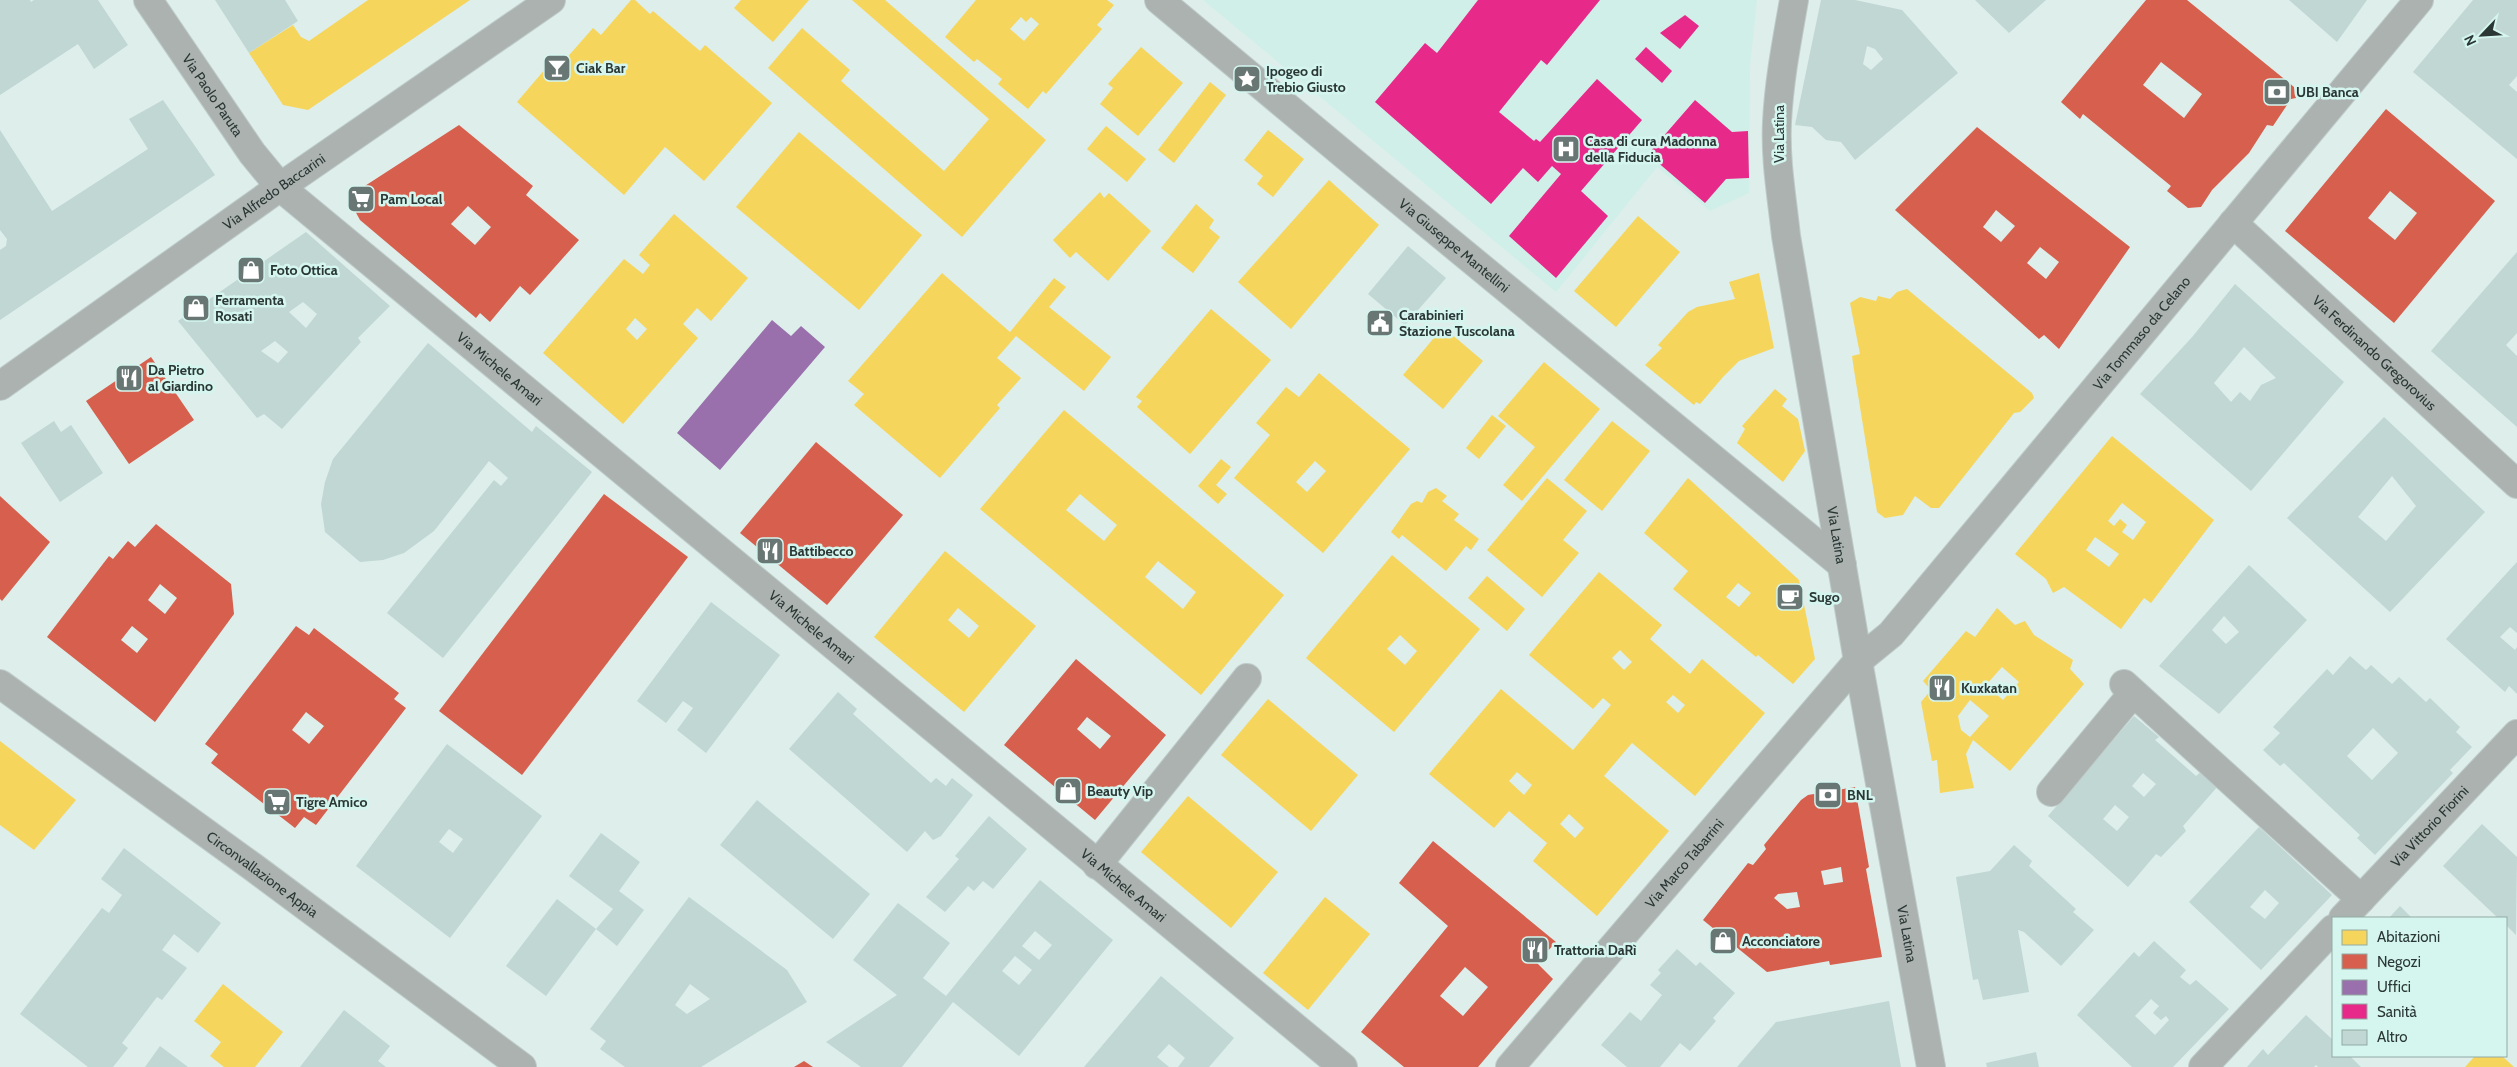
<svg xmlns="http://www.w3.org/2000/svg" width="2517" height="1067" viewBox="0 0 2517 1067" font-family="Cabin,sans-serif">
	<rect width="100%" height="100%" fill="#ddeeeb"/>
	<polygon fill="#d0efe8" points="1203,0 1757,0 1750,66 1749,193 1710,211 1657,167 1556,292"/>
	<g fill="#f6d55c" fill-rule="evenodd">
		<polygon points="368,0 470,0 308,110 283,105 249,53 293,25 301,37 309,41"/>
		<polygon points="631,0 635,0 650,14 653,11 700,51 705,45 772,103 704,181 665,147 624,195 517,102 558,54 564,61 593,28 601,35"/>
		<polygon points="741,0 809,0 773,42 734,8"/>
		<polygon points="852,0 885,0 1046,140 962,237 768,68 802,28 850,70 841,81 944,171 989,119"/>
		<path d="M976 0H1107L1114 5 1097 25 1102 29 1046 94 1043 91 1028 109 998 84 1002 79 977 59 974 62 945 37ZM1021 17 1026 22 1031 17 1039 24 1024 41 1010 29Z"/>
		<polygon points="1141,47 1183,83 1138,136 1100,104 1113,88 1108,84"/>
		<polygon points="1210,82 1226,95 1174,163 1158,150"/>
		<polygon points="1106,126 1146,159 1127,182 1087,149"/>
		<polygon points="1268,130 1304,159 1273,197 1257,184 1263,176 1244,160"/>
		<polygon points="799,132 922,235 859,310 736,207"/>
		<polygon points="1329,180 1379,225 1291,329 1238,282"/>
		<polygon points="1100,192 1104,198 1109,193 1151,231 1108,281 1076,252 1070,258 1053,240"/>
		<polygon points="1196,204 1214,220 1209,228 1220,237 1193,273 1161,248"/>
		<path d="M674 214 748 278 711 321 697 308 683 324 698 338 623 424 543 353 624 259 643 274 650 265 639 255ZM635 318 647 329 637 340 626 329Z"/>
		<polygon points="1638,216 1680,252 1616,327 1574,291"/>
		<polygon points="942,273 1010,332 1054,278 1066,287 1049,307 1111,357 1084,391 1016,336 997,358 1021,378 997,405 1000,408 940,478 854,405 864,394 848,381"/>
		<polygon points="1759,273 1774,348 1739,361 1723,377 1700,404 1696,402 1694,405 1645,365 1662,348 1658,345 1688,312 1697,307 1735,299 1729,282"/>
		<polygon points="1907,289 2032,393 2034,398 2020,412 2014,413 1939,508 1931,508 1915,496 1903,515 1885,518 1877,512 1854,370 1852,356 1860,354 1850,303 1860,297 1876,301 1878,296 1890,299 1897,292"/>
		<polygon points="1211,309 1271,360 1190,454 1137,407 1142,401 1136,397"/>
		<polygon points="1443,327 1483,361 1443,409 1403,375"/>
		<polygon points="1544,362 1600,409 1522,501 1503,485 1535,447 1498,416"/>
		<path d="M1319 373 1410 449 1323 553 1234 478 1270 435 1256 423 1286 387 1299 397ZM1315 461 1326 471 1307 492 1296 482Z"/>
		<polygon points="1775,389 1787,399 1782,406 1798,419 1805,451 1783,482 1737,443 1745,429 1742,426"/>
		<path d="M1064 410 1284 595 1201 695 980 509ZM1080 494 1117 525 1104 541 1066 510ZM1158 561 1196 592 1183 609 1145 577Z"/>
		<polygon points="1492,415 1506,426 1479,459 1466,448"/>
		<polygon points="1612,421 1650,451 1602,511 1564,480"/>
		<path d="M2112 436 2214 520 2151 603 2144 598 2121 629 2064 587 2053 593 2046 579 2015 554ZM2122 503 2146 522 2133 540 2122 532 2127 525 2120 519 2114 526 2108 521ZM2095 537 2119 554 2109 567 2086 550Z"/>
		<polygon points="1221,459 1231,467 1216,485 1227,494 1218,504 1198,486"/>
		<polygon points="1547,478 1587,511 1563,540 1579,553 1542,597 1487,550"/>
		<path d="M1688 478 1799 580 1815 659 1793 684 1758 655 1756 657 1673 589 1688 571 1644 533ZM1738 583 1751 593 1739 607 1726 597Z"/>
		<polygon points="1436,488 1447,496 1442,501 1459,514 1454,520 1479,539 1471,550 1466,546 1446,571 1402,535 1399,539 1391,532 1411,504 1417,501 1422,503 1428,492"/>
		<path d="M945 551 1036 626 964 712 874 637ZM958 608 979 626 969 638 948 620Z"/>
		<path d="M1392 555 1480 629 1394 732 1306 658ZM1400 635 1417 651 1405 665 1387 649Z"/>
		<path d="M1599 572 1662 625 1650 639 1690 674 1702 659 1765 713 1695 796 1632 743 1604 776 1669 831 1597 916 1533 861 1547 843 1509 811 1494 828 1429 774 1501 689 1573 750 1611 705 1603 698 1593 709 1529 655ZM1620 650 1632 662 1624 670 1612 658ZM1673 695 1685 705 1678 713 1666 702ZM1517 772 1532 785 1524 795 1509 781ZM1569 814 1584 828 1575 838 1560 824Z"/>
		<polygon points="1487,576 1525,609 1507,631 1468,598"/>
		<path d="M1997 608 2015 625 2025 621 2034 635 2073 660 2070 669 2084 684 2010 771 1973 740 1966 754 1974 788 1940 793 1937 760 1932 761 1921 702 1931 690 1923 681 1966 631 1975 637ZM2002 667 2019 682 2003 700 1986 685ZM1970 700 1989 716 1970 737 1961 730 1958 716Z"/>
		<polygon points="1268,699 1358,775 1311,831 1221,755"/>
		<polygon points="0,741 76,800 34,850 0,825"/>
		<polygon points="1188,796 1278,872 1231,928 1141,852"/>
		<polygon points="1325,897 1370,934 1308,1010 1263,973"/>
		<polygon points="223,984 283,1032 255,1067 224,1067 210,1056 221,1042 194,1021"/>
		<polygon points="2475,1056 2502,1056 2514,1067 2465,1067"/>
	</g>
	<g fill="#d6604d" fill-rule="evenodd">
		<path d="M2146 0H2187L2294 87 2296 98 2291 99 2273 126 2267 125 2249 153 2212 190 2201 207 2188 208 2167 191 2171 186 2083 114 2080 119 2061 102ZM2161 62 2202 94 2184 118 2143 85Z"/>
		<path d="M2386 109 2495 201 2394 323 2285 231ZM2390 191 2417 213 2395 240 2368 218Z"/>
		<path d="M459 125 533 186 526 195 579 240 530 295 520 286 490 322 480 313 476 318 360 220 354 209V193ZM468 206 491 227 475 245 451 224Z"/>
		<path d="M1977 127 2130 247 2059 349 2044 335 2039 339 1895 210ZM1996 210 2015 226 2001 242 1983 227ZM2040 247 2059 262 2046 279 2027 263Z"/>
		<polygon points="151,357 194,420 129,464 86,401"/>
		<polygon points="816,442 903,515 827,605 740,533"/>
		<polygon points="604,494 688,557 522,775 439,711"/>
		<polygon points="0,496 50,542 2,601 0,599"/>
		<path d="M156 524 231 584 234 614 155 722 47 637 109 556 113 559 128 541 135 547ZM160 584 177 598 165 614 148 600ZM132 626 148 639 137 653 121 640Z"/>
		<path d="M296 626 309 635 314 628 399 693 394 699 406 708 316 825 304 817 295 828 211 763 218 754 205 744ZM306 712 324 726 309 744 292 730Z"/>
		<path d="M1076 659 1166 735 1095 820 1004 745ZM1087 717 1111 736 1100 749 1077 729Z"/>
		<path d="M1855 787 1869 867 1866 869 1882 957 1830 965 1829 961 1767 972 1703 920 1748 863 1753 865 1766 849 1764 845 1801 800 1808 795ZM1841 867 1843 882 1824 885 1821 871ZM1797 892 1800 907 1787 909 1774 898 1778 894Z"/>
		<path d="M1433 841 1556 942 1537 963 1553 979 1478 1067H1404L1361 1032 1448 926 1399 883ZM1465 967 1488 987 1463 1016 1440 996Z"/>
		<polygon points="804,1061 813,1067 794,1067"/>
	</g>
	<polygon fill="#9970ab" points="772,320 791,336 801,326 825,347 720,470 677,433"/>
	<g fill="#e7298a">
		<polygon points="1478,0 1600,0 1547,65 1541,60 1499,112 1534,141 1536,139 1540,142 1597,79 1642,120 1581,191 1608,216 1556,278 1509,236 1561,174 1552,166 1538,182 1523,168 1491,204 1375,102 1425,43 1437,53"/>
		<polygon points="1685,15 1699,26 1680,49 1660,33"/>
		<polygon points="1646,47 1672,71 1662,83 1635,59"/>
		<polygon points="1695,100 1732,132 1748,131 1749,178 1726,179 1705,203 1648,154"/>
	</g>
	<g fill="#c1d7d3" fill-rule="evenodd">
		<polygon points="0,0 30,0 31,2 34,0 98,0 128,45 94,69 78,44 0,95"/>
		<polygon points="215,0 285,0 298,21 249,53"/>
		<path d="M1821 0H1855L1902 10 1958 73 1855 160 1841 142 1826 140 1812 127 1795 125ZM1867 46 1875 49 1883 59 1871 70 1863 64Z"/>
		<polygon points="1975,0 2046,0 2009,33"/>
		<polygon points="2289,0 2367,0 2337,42"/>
		<polygon points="2473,0 2517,0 2517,76 2509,85 2517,92 2517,159 2413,72"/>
		<polygon points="163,100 215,175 0,320 0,250 6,246 7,239 0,230 0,130 52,211 148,149 129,119"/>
		<path d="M306 232 390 306 358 338 361 342 282 429 264 414 257 418 178 321ZM303 302 317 314 306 328 289 312ZM275 341 288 352 278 363 261 351Z"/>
		<polygon points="1408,246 1446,278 1405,325 1368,294"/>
		<polygon points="2517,252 2517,333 2506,345 2517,356 2517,427 2431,351"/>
		<path d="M2235 284 2344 382 2251 491 2140 394 2193 336ZM2244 347 2276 378 2261 385 2250 401 2240 392 2231 402 2214 383Z"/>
		<polygon points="428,343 532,432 536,426 592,472 443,658 387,613 494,480 501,486 508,478 489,461 434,531 404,553 383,560 360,562 325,532 321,504 325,482 333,459"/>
		<path d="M2384 417 2485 512 2390 612 2287 518ZM2392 476 2416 506 2386 541 2358 517Z"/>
		<polygon points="54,421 61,432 71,425 103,473 60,502 21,443"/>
		<polygon points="2517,562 2517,633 2510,627 2500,637 2515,650 2517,647 2517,694 2509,686 2505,692 2446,639"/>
		<path d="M2249 565 2307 620 2219 714 2159 666ZM2224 616 2239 632 2226 644 2212 630Z"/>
		<polygon points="711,602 780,655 706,753 677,730 693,708 683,701 666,723 637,701"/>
		<path d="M2350 656 2366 670 2371 665 2392 684 2399 677 2426 702 2430 698 2460 727 2456 732 2472 747 2450 770 2453 773 2375 855 2357 838 2360 835 2284 763 2280 766 2263 750 2280 733 2273 727 2327 669 2333 675ZM2373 728 2398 753 2372 780 2347 756Z"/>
		<polygon points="838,692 857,709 853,714 931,783 936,778 946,786 952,778 973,795 941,836 933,840 925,831 907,852 789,749"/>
		<path d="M2134 716 2159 737 2155 740 2196 776 2201 772 2218 786 2183 826 2186 831 2161 857 2156 854 2128 887 2048 816ZM2143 773 2156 784 2144 797 2132 786ZM2115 805 2129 817 2117 831 2103 819Z"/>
		<path d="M447 744 542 816 450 938 356 866ZM449 829 463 839 453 853 439 842Z"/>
		<polygon points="757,800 870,894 833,939 720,845"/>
		<polygon points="989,816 1027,849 993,889 983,881 974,891 968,886 945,912 926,897 959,859 955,856"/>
		<polygon points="2482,824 2517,857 2516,935 2506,925 2506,918 2498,918 2443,866"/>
		<path d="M2259 827 2332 895 2261 970 2189 902ZM2265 890 2279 903 2265 919 2250 907Z"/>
		<polygon points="601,833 640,862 619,891 644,910 617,946 596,929 546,996 506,966 557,899 596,929 613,909 569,876"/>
		<polygon points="2014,845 2032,861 2029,866 2076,909 2073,912 2094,930 2061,966 2024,932 2018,930 2029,992 1983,1000 1978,979 1973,980 1956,877 1990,871"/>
		<polygon points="124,848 221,923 198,953 174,934 162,950 187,968 162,1000 157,997 122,1043 128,1048 113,1067 88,1067 20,1014 102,908 109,913 122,895 101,879"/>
		<path d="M1040 880 1113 940 1019 1056 953 1002 902 1067H861L826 1042 897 995 853 960 898 903 950 943 923 978 946 996ZM1035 931 1052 945 1039 960 1022 946ZM1015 956 1032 970 1019 985 1002 971Z"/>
		<path d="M689 897 787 970 807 1002 701 1067H625L600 1049 606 1041 590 1029ZM690 984 710 999 687 1014 675 1005Z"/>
		<polygon points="2400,906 2412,918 2389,918"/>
		<path d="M2154 941 2186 970 2180 977 2190 985 2196 980 2229 1009 2173 1067H2132L2077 1015 2134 952 2139 957ZM2151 999 2159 1006 2153 1013 2161 1020 2166 1016 2169 1020 2155 1035 2135 1016Z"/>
		<polygon points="1677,949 1696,966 1700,962 1735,993 1713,1018 1716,1021 1690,1051 1680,1043 1660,1067 1627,1067 1601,1045 1630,1012 1641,1021 1662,995 1650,985 1661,973 1658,970"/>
		<polygon points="1161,976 1234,1038 1209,1067 1178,1067 1185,1058 1169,1044 1157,1057 1169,1067 1084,1067"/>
		<polygon points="1889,1001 1901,1067 1737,1067 1776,1022"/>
		<polygon points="344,1010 390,1046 378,1061 386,1067 300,1067"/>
		<polygon points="2306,1015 2333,1040 2333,1056 2350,1056 2361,1067 2318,1067 2316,1065 2314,1067 2247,1067 2263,1049 2268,1055"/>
		<polygon points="160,1046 188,1067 145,1067"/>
		<polygon points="2036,1052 2039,1067 1987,1067 1986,1063"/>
	</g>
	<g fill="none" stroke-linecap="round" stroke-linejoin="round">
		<defs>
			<g id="minor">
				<path id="s1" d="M148 0 252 153 280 187 1343 1067"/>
				<path id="s2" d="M1159 0 1371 177 1842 565"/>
				<path id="s3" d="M1794 0C1787 40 1779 81 1777 122 1775 160 1782 198 1786 236L1858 661 1931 1067"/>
				<path id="s4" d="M2233 223 2517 484"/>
				<path id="s5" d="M0 386 280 187 551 0"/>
				<path id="s6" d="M0 684 253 867 522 1067"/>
				<polyline points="2124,684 2361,899"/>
				<polyline points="2051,792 2133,693"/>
				<polyline points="1097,865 1247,678"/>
				<path id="s7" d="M2343 918 2517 734"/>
				<path id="s8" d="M1510 1067 1858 661 1891 634 2419 0"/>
				<polyline points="2203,1067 2333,929"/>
			</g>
		</defs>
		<use href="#minor" stroke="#becbc9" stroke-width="30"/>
		<use href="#minor" stroke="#abb2b0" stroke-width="28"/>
	</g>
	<defs>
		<symbol id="bar-square" viewBox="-11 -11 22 22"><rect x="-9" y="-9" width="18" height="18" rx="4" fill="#697774" stroke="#d5f6ef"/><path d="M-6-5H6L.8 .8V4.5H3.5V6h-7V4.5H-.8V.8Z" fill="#fff"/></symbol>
		<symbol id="sight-square" viewBox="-11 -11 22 22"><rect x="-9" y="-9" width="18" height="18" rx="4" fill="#697774" stroke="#d5f6ef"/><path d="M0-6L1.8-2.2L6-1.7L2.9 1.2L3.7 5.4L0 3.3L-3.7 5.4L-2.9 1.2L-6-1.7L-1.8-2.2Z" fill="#fff"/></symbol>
		<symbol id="bank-square" viewBox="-11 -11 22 22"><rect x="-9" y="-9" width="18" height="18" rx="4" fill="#697774" stroke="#d5f6ef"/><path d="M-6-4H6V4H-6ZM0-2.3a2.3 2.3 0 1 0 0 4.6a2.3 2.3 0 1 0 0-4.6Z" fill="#fff"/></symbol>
		<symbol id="hospital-square" viewBox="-11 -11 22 22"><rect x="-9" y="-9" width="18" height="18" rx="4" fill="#697774" stroke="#d5f6ef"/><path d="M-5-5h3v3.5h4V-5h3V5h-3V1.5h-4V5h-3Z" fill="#fff"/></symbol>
		<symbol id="supermarket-square" viewBox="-11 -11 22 22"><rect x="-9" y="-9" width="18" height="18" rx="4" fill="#697774" stroke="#d5f6ef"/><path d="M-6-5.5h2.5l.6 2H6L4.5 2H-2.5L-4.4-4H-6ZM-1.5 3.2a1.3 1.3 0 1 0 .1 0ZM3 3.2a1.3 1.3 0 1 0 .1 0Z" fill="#fff"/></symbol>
		<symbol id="shop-square" viewBox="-11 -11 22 22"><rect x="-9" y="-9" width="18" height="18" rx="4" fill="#697774" stroke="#d5f6ef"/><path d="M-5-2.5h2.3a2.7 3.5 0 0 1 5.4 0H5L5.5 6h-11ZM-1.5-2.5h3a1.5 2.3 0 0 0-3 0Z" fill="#fff"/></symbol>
		<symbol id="civic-square" viewBox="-11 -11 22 22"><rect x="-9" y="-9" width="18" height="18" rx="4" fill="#697774" stroke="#d5f6ef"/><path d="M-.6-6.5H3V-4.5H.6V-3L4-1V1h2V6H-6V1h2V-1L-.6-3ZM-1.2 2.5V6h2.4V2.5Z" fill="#fff"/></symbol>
		<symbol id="restaurant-square" viewBox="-11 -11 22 22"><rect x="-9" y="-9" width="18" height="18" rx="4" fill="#697774" stroke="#d5f6ef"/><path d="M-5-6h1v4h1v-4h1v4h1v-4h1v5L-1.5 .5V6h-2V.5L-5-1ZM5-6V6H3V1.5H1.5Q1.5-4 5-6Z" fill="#fff"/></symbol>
		<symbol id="cafe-square" viewBox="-11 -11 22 22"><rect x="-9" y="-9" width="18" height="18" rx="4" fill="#697774" stroke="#d5f6ef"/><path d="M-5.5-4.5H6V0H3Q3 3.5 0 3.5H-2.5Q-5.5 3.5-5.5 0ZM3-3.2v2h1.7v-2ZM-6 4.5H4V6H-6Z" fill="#fff"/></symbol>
	</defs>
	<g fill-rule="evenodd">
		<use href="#bar-square" x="541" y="52" width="32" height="32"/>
		<use href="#sight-square" x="1231" y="63" width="32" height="32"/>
		<use href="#bank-square" x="2261" y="76" width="32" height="32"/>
		<use href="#hospital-square" x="1550" y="133" width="32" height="32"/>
		<use href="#supermarket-square" x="345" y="183" width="32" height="32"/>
		<use href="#shop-square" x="235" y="254" width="32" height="32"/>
		<use href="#shop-square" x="180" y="292" width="32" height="32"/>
		<use href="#civic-square" x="1364" y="307" width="32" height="32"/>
		<use href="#restaurant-square" x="113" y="362" width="32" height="32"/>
		<use href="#restaurant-square" x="754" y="535" width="32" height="32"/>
		<use href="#cafe-square" x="1774" y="581" width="32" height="32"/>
		<use href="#restaurant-square" x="1926" y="672" width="32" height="32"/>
		<use href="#shop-square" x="1052" y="775" width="32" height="32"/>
		<use href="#bank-square" x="1812" y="779" width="32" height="32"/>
		<use href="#supermarket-square" x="261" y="786" width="32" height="32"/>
		<use href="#shop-square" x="1707" y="925" width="32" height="32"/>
		<use href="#restaurant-square" x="1519" y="934" width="32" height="32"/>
	</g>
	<g text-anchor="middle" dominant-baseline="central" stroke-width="5" stroke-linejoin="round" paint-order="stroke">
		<g font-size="14" font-weight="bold" fill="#2a3734" stroke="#d5f6ef" text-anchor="start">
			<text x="576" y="68">Ciak Bar</text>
			<text x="1266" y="71">Ipogeo di<tspan x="1266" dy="16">Trebio Giusto</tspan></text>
			<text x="2296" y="92">UBI Banca</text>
			<text x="1585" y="141">Casa di cura Madonna<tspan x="1585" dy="16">della Fiducia</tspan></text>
			<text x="380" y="199">Pam Local</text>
			<text x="270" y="270">Foto Ottica</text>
			<text x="215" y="300">Ferramenta<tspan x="215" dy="16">Rosati</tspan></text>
			<text x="1399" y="315">Carabinieri<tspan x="1399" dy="16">Stazione Tuscolana</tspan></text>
			<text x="148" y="370">Da Pietro<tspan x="148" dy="16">al Giardino</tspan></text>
			<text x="789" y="551">Battibecco</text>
			<text x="1809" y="597">Sugo</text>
			<text x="1961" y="688">Kuxkatan</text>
			<text x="1087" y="791">Beauty Vip</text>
			<text x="1847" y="795">BNL</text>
			<text x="296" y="802">Tigre Amico</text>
			<text x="1742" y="941">Acconciatore</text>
			<text x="1554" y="950">Trattoria DaRì</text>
		</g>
		<g font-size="14" fill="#2a3734" stroke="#d5f6ef">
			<text stroke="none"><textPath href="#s1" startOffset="115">Via Paolo Paruta</textPath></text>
			<text transform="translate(1779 134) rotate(-90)">Via Latina</text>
			<text stroke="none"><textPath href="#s5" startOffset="336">Via Alfredo Baccarini</textPath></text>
			<text stroke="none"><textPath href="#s2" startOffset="384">Via Giuseppe Mantellini</textPath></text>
			<text stroke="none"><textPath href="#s8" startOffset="969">Via Tommaso da Celano</textPath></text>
			<text stroke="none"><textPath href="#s4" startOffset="192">Via Ferdinando Gregorovius</textPath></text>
			<text stroke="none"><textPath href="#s1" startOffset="514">Via Michele Amari</textPath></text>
			<text stroke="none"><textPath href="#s3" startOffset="541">Via Latina</textPath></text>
			<text stroke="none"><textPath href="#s1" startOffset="919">Via Michele Amari</textPath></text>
			<text stroke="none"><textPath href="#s7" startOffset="126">Via Vittorio Fiorini</textPath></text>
			<text stroke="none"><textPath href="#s8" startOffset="268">Via Marco Tabarrini</textPath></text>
			<text stroke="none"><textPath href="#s6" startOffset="324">Circonvallazione Appia</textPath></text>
			<text stroke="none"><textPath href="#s1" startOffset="1324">Via Michele Amari</textPath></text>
			<text stroke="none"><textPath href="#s3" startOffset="946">Via Latina</textPath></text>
		</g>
	</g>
	<rect x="2332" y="917" width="175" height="140" fill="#d5f6ef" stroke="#91aaa4"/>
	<rect x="2342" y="930" width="25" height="15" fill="#f6d55c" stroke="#91aaa4"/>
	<text x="2377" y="942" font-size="15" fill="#2a3734">Abitazioni</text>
	<rect x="2342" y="954" width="25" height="15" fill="#d6604d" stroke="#91aaa4"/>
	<text x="2377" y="967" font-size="15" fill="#2a3734">Negozi</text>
	<rect x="2342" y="980" width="25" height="15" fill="#9970ab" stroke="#91aaa4"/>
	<text x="2377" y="992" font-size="15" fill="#2a3734">Uffici</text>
	<rect x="2342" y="1004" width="25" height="15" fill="#e7298a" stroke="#91aaa4"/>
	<text x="2377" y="1017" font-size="15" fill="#2a3734">Sanità</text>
	<rect x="2342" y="1030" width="25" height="15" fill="#c1d7d3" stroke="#91aaa4"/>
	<text x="2377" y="1042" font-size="15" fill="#2a3734">Altro</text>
	<g transform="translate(2482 35) rotate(245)" stroke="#d5f6ef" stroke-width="4" paint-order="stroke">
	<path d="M0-4L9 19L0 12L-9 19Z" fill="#2a3734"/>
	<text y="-8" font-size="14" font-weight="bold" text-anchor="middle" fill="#2a3734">N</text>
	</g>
</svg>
